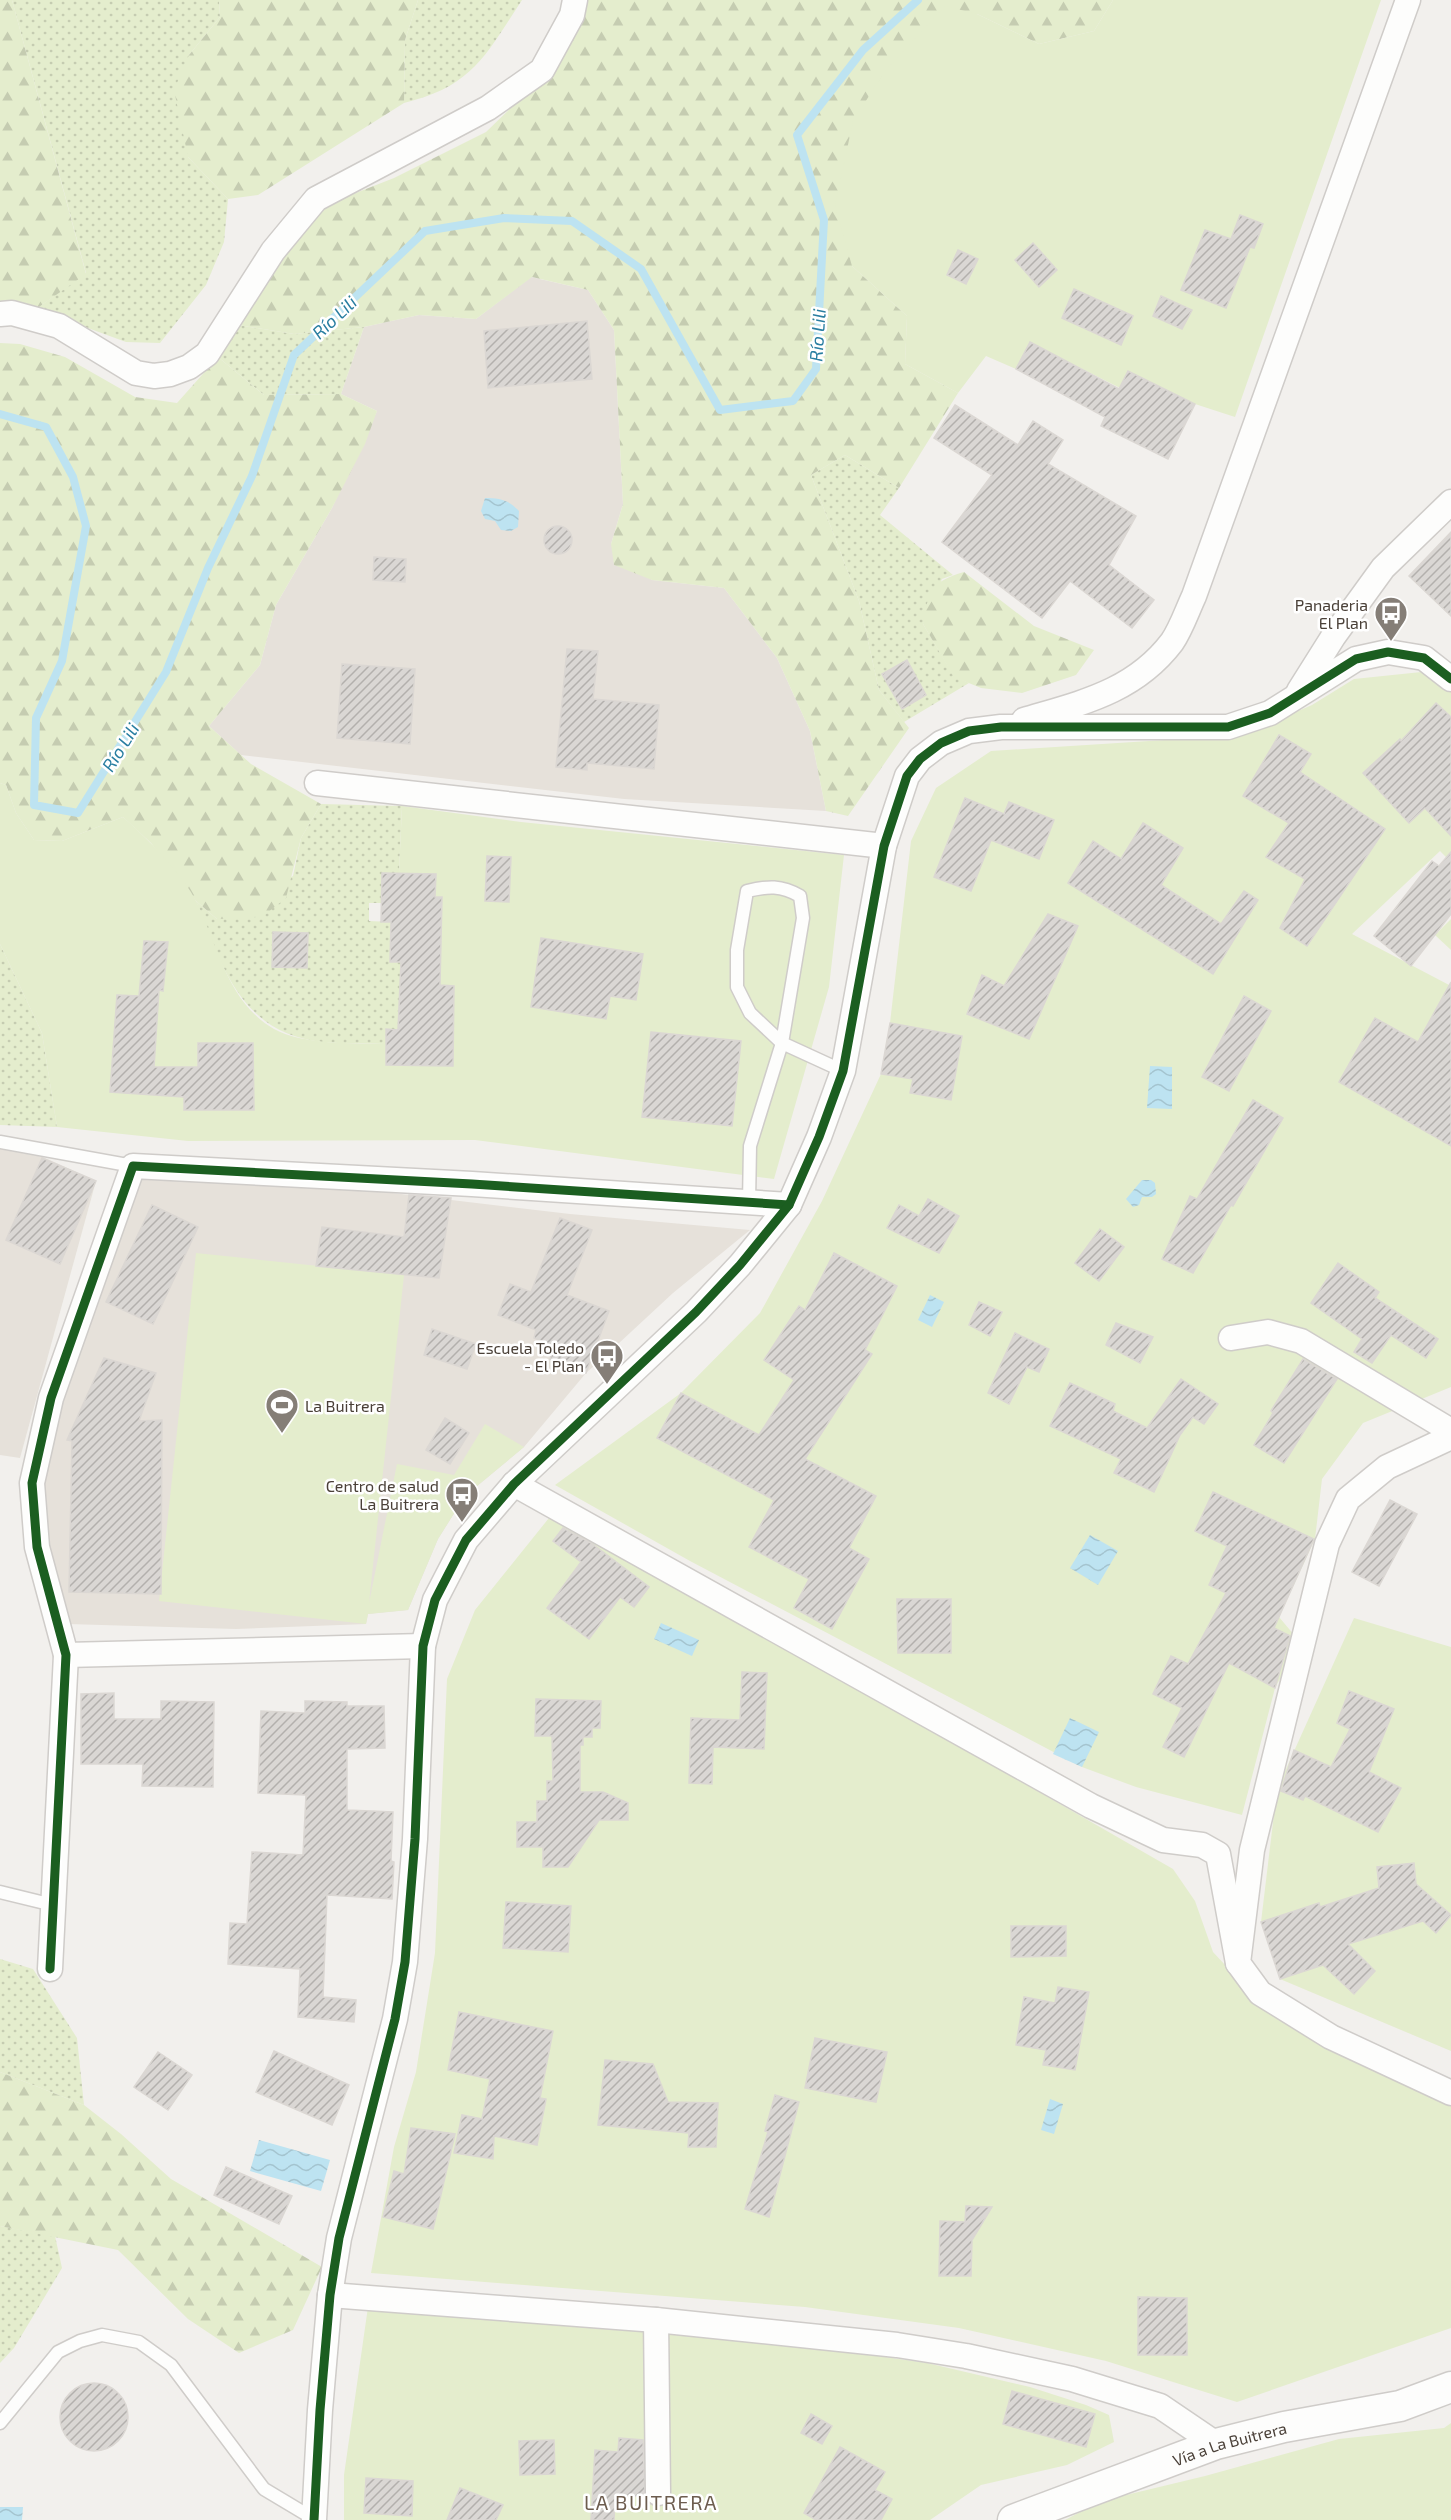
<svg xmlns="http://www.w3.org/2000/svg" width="1451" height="2520" viewBox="0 0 1451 2520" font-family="'Exo 2',sans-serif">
	<defs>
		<pattern id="grass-dots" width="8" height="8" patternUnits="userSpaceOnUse" patternTransform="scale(1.5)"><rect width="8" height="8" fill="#e4edcd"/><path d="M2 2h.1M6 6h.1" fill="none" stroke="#c5ccb1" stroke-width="1.8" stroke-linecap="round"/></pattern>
		<pattern id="forest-firs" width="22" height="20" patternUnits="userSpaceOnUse" patternTransform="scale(1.5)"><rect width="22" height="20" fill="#e4edcd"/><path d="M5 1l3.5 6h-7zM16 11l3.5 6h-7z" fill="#c5ccb1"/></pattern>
		<pattern id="water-waves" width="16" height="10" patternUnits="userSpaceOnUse" patternTransform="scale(1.5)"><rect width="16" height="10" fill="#bde3f1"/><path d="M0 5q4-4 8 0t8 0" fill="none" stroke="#a4c4cf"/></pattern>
		<pattern id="building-hatch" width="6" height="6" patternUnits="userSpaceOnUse" patternTransform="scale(1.5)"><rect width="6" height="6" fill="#dad7d4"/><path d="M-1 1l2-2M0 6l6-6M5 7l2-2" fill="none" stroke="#b3b0ad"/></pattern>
	</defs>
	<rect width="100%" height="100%" fill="#f2f0ed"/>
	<g fill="#e6e1da">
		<polygon points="531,277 588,290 614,330 623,504 611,544 652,580 724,588 777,658 810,731 826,811 624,799 241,755 209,726 260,665 276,605 332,508 377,411 341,394 364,327 419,315 476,319"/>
		<polygon points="0,1149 43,1157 96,1181 20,1458 0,1455"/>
		<polygon points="135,1172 241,1175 570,1214 750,1230 673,1293 604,1357 586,1373 524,1447 465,1496 438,1539 408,1610 368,1614 366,1624 236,1629 68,1624 43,1536 37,1478"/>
	</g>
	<g fill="url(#grass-dots)">
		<polygon points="12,0 219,0 220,17 189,55 188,157 228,199 224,242 206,285 160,343 126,342 36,309 86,273"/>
		<path d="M418 0H522C486 55 472 87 404 103L405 40Z"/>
		<polygon points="238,325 294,334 364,327 341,394 264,395 218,357"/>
		<polygon points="845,455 899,488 880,515 953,575 942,579 923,624 954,676 969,683 904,722 879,690 859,601 811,475"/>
		<path d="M321 804 402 806 399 873H383L381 903H369V921L391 922V962H404L399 1004 417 1030 387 1029 386 1044C365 1043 343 1044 322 1042 241 1033 222 967 196 901L217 919 293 876 301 838Z"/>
		<polygon points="0,944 42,1033 57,1127 0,1125"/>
		<polygon points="0,1959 33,1969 77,2038 84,2105 0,2072"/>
		<polygon points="0,2226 55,2236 62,2268 14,2348 0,2363"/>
	</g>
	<g fill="url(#forest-firs)">
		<polygon points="0,0 12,0 86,274 36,309 0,302"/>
		<polygon points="219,0 418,0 405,40 404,103 258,195 228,199 188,157 174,90 189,55 220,17"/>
		<polygon points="577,0 1113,0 1094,31 1039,44 977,14 852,266 907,316 905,364 958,393 899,488 845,455 811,475 859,601 879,690 909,728 848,816 826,811 810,731 777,658 724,588 652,580 614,565 611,544 623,504 614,330 588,290 532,277 476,319 419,315 364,327 294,334 238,325 283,245 325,205 394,178 486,132 547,73"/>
		<polygon points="0,343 20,344 65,357 135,397 177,403 218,357 264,395 341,394 377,411 365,444 332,508 276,605 260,665 209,726 251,764 321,804 301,838 286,898 262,917 217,919 196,901 151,843 123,817 62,841 34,840 16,813 6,785 0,783"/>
		<path d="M964 572 1034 626 1094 650 1076 675 1022 693 981 688 954 677 923 624C929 591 930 582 964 572Z"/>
		<polygon points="0,2072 84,2105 121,2134 171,2179 322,2267 293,2330 239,2353 188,2319 118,2250 0,2226"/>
	</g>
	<g fill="#e4edcd">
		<polygon points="1113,0 1381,0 1235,417 1195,404 1128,371 1120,388 1031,343 1016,369 986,356 958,393 905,364 907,316 852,266 835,206 853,121 885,71 945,6 977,14 1039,44 1094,31"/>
		<polygon points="1431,671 1451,687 1451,862 1440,851 1352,934 1451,986 1451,1387 1363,1423 1322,1479 1315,1539 1279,1617 1300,1642 1275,1688 1242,1815 1136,1787 1082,1767 690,1561 555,1485 681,1393 760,1313 822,1201 881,1074 890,1023 911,841 936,788 991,751 1243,735 1312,705 1354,679"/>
		<path d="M0 783 6 785 16 813 34 840 62 841 123 817C146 837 184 875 197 903 218 946 228 1003 274 1029 303 1045 354 1043 386 1044V1065L453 1066 454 986 400 985 404 962 440 963 442 898 435 897 436 874 399 873 402 806 521 822 844 855 829 987 774 1179 475 1140 188 1141 57 1127 42 1033 0 944Z"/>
		<polygon points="1451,919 1451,950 1435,935"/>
		<polygon points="196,1253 404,1275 369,1603 397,1464 454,1475 485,1424 524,1447 465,1496 438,1539 408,1610 368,1614 366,1624 159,1601"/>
		<polygon points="553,1513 1173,1869 1195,1901 1213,1952 1254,1996 1451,2104 1451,2328 1237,2402 1106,2361 959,2328 805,2307 371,2273 394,2147 416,2072 435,1953 447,1679 475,1610"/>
		<polygon points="1354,1618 1451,1647 1451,2051 1280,1979 1261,1922 1277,1789"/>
		<polygon points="368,2307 808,2346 927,2363 1030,2387 1086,2405 1109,2415 1114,2442 1067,2465 981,2485 930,2520 344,2520 344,2475"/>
		<polygon points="1451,2423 1451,2520 1065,2520 1101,2501 1205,2476 1339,2439 1444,2428"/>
	</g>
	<g fill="url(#water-waves)">
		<path d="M485 498C500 498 509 500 519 511L518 527 511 531 501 530 495 521 485 519 481 511Z"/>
		<polygon points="1150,1066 1172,1067 1172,1109 1147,1108"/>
		<polygon points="1142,1180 1151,1180 1155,1183 1156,1194 1152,1197 1142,1197 1139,1205 1133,1207 1126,1199"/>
		<polygon points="930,1295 944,1302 932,1327 918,1320"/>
		<polygon points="1090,1535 1118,1551 1098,1585 1070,1568"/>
		<polygon points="661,1623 699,1640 692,1656 654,1639"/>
		<polygon points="1070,1718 1099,1732 1082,1767 1053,1754"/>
		<polygon points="1050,2099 1063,2104 1054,2134 1041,2130"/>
		<polygon points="259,2140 330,2160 321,2191 250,2171"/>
		<polygon points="0,2507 23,2507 22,2520 0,2520"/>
	</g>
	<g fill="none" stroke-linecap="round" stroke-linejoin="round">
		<polyline stroke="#bde3f1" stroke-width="8" points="0,414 46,427 73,477 86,526 62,661 36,718 34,805 78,813 166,672 208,568 252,476 294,355 425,231 504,218 572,221 641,269 720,410 793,401 816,369 824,220 797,135 863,50 918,0"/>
	</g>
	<g fill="url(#building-hatch)" stroke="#dbd7d3" stroke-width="1.5">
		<polygon points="1240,215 1263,224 1254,248 1250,247 1226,308 1181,290 1205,230 1231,239"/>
		<polygon points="1033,243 1057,270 1039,287 1015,260"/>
		<polygon points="958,250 978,259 966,284 947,275"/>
		<polygon points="1074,289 1133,316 1121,345 1062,318"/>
		<polygon points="1161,296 1192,310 1182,329 1153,316"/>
		<polygon points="587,321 592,379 488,388 484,331"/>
		<polygon points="1030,342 1119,389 1128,371 1195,404 1168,459 1101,426 1105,417 1016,369"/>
		<polygon points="955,405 1018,445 1033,421 1063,440 1048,464 1136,516 1109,565 1154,600 1132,628 1070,581 1042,618 942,542 992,475 934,438"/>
		<circle cx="558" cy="540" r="14"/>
		<polygon points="1451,532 1451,616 1409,576"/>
		<polygon points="374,557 406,559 405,582 373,580"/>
		<polygon points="567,649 598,651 593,699 659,705 654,769 587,763 587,770 556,767"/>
		<polygon points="907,660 926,695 902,709 882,674"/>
		<polygon points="342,664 415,669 410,744 337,738"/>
		<polygon points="1436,703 1451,717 1451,836 1425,808 1409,823 1363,773 1400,739 1401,741"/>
		<polygon points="1279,735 1311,754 1300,772 1385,829 1307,946 1280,928 1305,879 1266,857 1289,823 1243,796"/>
		<polygon points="965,798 1004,814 1009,802 1054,820 1039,859 991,840 971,891 934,877"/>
		<polygon points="1143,823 1183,848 1161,885 1221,924 1244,891 1258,900 1213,974 1068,883 1093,841 1121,859"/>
		<polygon points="1451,852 1451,914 1411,966 1374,936 1432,861 1439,866"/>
		<polygon points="487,856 511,857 509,902 485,901"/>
		<polygon points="382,873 436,874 435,897 442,897 440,985 454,986 453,1066 386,1065 386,1029 398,1030 401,962 390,962 391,922 381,922"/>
		<polygon points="1048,914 1078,926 1029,1039 967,1014 982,975 1004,986"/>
		<polygon points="273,932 308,933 307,968 272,967"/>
		<polygon points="541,938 643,954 636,1000 610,996 606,1019 531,1007"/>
		<polygon points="144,941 168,942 163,991 159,990 154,1067 198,1067 198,1043 253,1043 254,1110 184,1110 184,1097 110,1092 117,995 139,996"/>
		<polygon points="1451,982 1451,1146 1339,1082 1375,1018 1418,1042"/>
		<polygon points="1244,996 1271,1011 1229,1091 1202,1077"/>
		<polygon points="890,1023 962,1036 951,1100 910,1093 913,1079 881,1074"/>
		<polygon points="651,1032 741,1041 732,1126 642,1117"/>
		<polygon points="1253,1100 1283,1118 1233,1206 1231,1205 1193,1273 1162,1259 1190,1196 1197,1199"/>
		<polygon points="42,1158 96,1181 60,1264 6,1240"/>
		<polygon points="409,1195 451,1198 439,1278 316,1266 322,1227 404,1237"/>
		<polygon points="928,1199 959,1216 939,1253 887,1228 899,1205 919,1216"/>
		<polygon points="152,1205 198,1227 153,1324 106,1302"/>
		<polygon points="560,1218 592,1230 567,1295 609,1311 586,1373 550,1359 555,1346 534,1338 536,1330 498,1315 510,1284 531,1292"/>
		<polygon points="1100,1229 1124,1247 1099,1281 1075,1263"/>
		<polygon points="834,1253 897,1286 865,1350 872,1354 805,1459 876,1496 849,1548 869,1559 832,1629 794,1608 809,1579 749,1547 774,1500 657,1438 681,1393 759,1435 794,1380 764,1360 799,1306 805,1310"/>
		<polygon points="1338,1263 1379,1292 1375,1298 1438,1339 1426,1358 1391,1335 1372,1363 1354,1352 1362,1339 1311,1303"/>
		<polygon points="979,1302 1002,1312 990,1336 969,1325"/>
		<polygon points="1116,1323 1153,1337 1140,1363 1106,1345"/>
		<polygon points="432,1329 476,1344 467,1369 424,1355"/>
		<polygon points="1015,1333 1049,1349 1039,1372 1027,1367 1009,1404 988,1393"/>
		<polygon points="104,1358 156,1373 139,1421 162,1420 161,1594 69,1592 72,1441 67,1440"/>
		<polygon points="1303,1359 1337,1379 1284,1463 1254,1445 1273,1413 1271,1411"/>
		<polygon points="1181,1379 1218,1404 1204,1424 1193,1417 1180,1435 1154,1492 1114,1473 1121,1459 1050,1426 1070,1383 1115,1404 1113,1411 1147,1428"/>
		<polygon points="445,1418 469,1433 450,1464 426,1450"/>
		<polygon points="1213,1492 1314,1539 1274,1628 1290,1636 1275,1688 1229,1663 1184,1757 1163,1747 1182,1708 1153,1694 1171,1656 1188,1664 1226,1593 1209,1585 1227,1546 1195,1531"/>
		<polygon points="1390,1500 1417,1514 1379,1586 1352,1572"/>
		<polygon points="563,1528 591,1543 649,1587 634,1607 620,1597 589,1639 547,1608 581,1562 553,1541"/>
		<polygon points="897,1599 951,1599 951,1653 898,1653"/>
		<polygon points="742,1672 767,1673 764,1749 713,1747 712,1784 689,1783 691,1718 740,1720"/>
		<polygon points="1349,1691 1394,1709 1369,1772 1401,1788 1378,1832 1305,1796 1303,1800 1281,1791 1294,1750 1331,1767 1350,1729 1337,1723"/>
		<polygon points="114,1693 114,1719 161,1719 161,1701 214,1702 213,1787 142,1786 143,1764 81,1764 81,1694"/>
		<polygon points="536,1699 601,1701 600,1728 592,1728 592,1737 583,1737 583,1745 580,1745 580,1792 603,1792 628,1803 628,1820 599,1820 568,1867 543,1867 543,1847 517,1847 517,1822 537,1822 537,1801 547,1801 547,1781 553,1781 552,1736 535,1736"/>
		<polygon points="305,1701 347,1702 347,1706 384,1706 385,1748 347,1749 347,1810 393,1812 391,1861 394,1862 392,1899 327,1895 323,1997 356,2000 354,2022 298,2017 300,1969 228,1964 230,1923 247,1924 252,1852 303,1855 306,1795 258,1793 261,1711 305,1713"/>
		<polygon points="1414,1863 1416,1884 1451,1915 1436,1933 1423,1921 1348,1944 1375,1971 1354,1994 1323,1965 1280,1979 1261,1922 1319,1903 1320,1907 1379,1888 1377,1867"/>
		<polygon points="506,1902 571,1906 568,1952 503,1948"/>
		<polygon points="1011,1926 1066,1926 1066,1956 1011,1957"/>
		<polygon points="1058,1987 1089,1992 1075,2070 1043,2065 1046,2050 1016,2045 1024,1997 1055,2003"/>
		<polygon points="459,2012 553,2031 540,2098 546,2099 537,2145 494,2136 493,2159 454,2153 462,2115 482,2119 490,2079 448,2070"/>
		<polygon points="815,2038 887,2052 876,2102 805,2088"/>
		<polygon points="274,2051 349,2085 332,2125 256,2092"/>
		<polygon points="158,2052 192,2075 168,2110 134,2087"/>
		<polygon points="605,2060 653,2064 668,2102 718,2103 716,2147 688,2147 689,2133 598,2125"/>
		<polygon points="775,2095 799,2102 769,2217 745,2209 768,2132 765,2131"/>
		<polygon points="411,2128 455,2134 433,2229 383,2217 394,2171 404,2174"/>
		<polygon points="226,2167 292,2196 279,2224 214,2195"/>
		<polygon points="966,2206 992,2207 972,2240 971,2276 939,2276 940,2221 965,2222"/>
		<polygon points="1138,2297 1187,2298 1187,2355 1138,2355"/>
		<circle cx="94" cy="2417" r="34"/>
		<polygon points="1012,2391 1095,2414 1086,2447 1003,2424"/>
		<polygon points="811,2414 832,2426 822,2444 801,2433"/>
		<polygon points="619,2438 643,2440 645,2497 615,2495 614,2520 591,2520 595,2450 618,2452"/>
		<polygon points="554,2440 555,2474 520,2475 519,2441"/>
		<polygon points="840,2447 885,2472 875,2490 892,2499 881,2520 816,2520 804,2513"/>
		<polygon points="366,2478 413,2481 412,2516 364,2513"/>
		<polygon points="460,2488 503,2505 496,2520 447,2520"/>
	</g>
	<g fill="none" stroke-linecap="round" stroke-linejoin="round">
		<defs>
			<g id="service">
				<polyline points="0,1142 133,1166"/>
				<path d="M749 1202 750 1146 782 1043 803 918 800 896C781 885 768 886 747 891L737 950V987L750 1013 782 1043 843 1071"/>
				<polyline points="0,1892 53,1905"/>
				<polyline points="0,2423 58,2352 80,2341 102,2335 139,2342 171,2365 264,2489 314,2519"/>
			</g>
			<g id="minor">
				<polyline points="0,314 12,313 59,326 136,373 154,376 170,374 189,367 207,354 273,251 316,199 488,108 542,70 572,15 575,0"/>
				<polyline points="1299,691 1333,637 1383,568 1451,502"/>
				<path d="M1024 720C1081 703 1134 692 1172 642 1181 629 1187 611 1194 596L1408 0"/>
				<polyline points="317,783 884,846"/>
				<polyline points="1231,1338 1268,1332 1301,1341 1451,1431"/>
				<polyline points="1451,1437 1387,1467 1348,1499 1327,1544 1252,1850 1238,1963 1260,1993 1331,2037 1451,2093"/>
				<polyline points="514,1484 1091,1806 1163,1840 1202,1845 1218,1854 1238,1963"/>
				<polyline points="66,1655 423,1646"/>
				<polyline points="50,1969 66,1655 37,1547 32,1483 51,1398 133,1166 472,1184 789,1205"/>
				<polyline points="330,2295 656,2320 897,2345 966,2356 1072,2379 1160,2406 1216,2444"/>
				<polyline points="656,2320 658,2493"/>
				<polyline points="314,2520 320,2410 330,2295 339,2238 395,2019 405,1962 415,1839 423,1646 435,1600 466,1540 514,1484 696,1312 740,1265 789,1205 819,1137 843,1071 884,846 907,776 920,759 941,743 969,731 1001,727 1228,727 1270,713 1356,659 1388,652 1424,658 1451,679"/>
			</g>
			<g id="tertiary">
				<path id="s1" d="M1013 2520 1216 2444 1284 2427 1400 2406 1451 2387"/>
			</g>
		</defs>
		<use href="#service" stroke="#cfccc9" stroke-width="15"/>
		<use href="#minor" stroke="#cfccc9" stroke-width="27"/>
		<use href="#tertiary" stroke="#cfccc9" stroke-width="33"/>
		<use href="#service" stroke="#fdfdfc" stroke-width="12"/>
		<use href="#minor" stroke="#fdfdfc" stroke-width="24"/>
		<use href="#tertiary" stroke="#fdfdfc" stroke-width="30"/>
		<defs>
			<g id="cycleway">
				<polyline points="50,1969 66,1655 37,1547 32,1483 51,1398 133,1166 472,1184 789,1205"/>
				<polyline points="314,2520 320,2410 330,2295 339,2238 395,2019 405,1962 415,1839 423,1646 435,1600 466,1540 514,1484 696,1312 740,1265 789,1205 819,1137 843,1071 884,846 907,776 920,759 941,743 969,731 1001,727 1228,727 1270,713 1356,659 1388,652 1424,658 1451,679"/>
			</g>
		</defs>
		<use href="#cycleway" stroke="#fff" stroke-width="13"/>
		<use href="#cycleway" stroke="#1b5e20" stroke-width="9"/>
	</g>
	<defs>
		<symbol id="bus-pin" viewBox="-11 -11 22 30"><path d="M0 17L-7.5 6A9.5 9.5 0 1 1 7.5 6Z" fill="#857e77" stroke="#fff"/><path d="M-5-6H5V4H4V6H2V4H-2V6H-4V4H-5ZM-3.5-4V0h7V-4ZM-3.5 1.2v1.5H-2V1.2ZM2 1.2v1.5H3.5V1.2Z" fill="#fff"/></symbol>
		<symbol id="stadium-pin" viewBox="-11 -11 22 30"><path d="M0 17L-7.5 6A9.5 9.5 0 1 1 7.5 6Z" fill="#857e77" stroke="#fff"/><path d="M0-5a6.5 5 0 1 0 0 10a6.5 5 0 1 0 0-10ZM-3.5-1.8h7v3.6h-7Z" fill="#fff"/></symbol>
	</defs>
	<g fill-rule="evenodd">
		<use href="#bus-pin" x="1372" y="594" width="38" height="52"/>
		<use href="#bus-pin" x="588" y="1337" width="38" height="52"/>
		<use href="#stadium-pin" x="263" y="1386" width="38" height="52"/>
		<use href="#bus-pin" x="443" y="1475" width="38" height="52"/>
	</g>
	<g text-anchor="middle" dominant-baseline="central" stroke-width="5" stroke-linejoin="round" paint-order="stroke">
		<g font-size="16" fill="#4a4038" stroke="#fff" text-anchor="end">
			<text x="1368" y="604">Panaderia<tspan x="1368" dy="18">El Plan</tspan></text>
			<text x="584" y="1347">Escuela Toledo<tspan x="584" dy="18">- El Plan</tspan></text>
			<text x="305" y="1405" text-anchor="start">La Buitrera</text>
			<text x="439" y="1485">Centro de salud<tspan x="439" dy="18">La Buitrera</tspan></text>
		</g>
		<g font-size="16" fill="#4a4038" stroke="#fff">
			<text stroke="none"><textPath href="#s1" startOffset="230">Vía a La Buitrera</textPath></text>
		</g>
		<g font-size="18" font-style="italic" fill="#297ea1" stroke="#fff">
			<text transform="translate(334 317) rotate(-43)">Río Lili</text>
			<text transform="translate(817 335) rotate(-86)">Río Lili</text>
			<text transform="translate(120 747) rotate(-58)">Río Lili</text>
		</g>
		<g font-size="20" letter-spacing="1.5" fill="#6d5d4f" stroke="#fff">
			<text x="651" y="2502">LA BUITRERA</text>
		</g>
	</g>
</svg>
